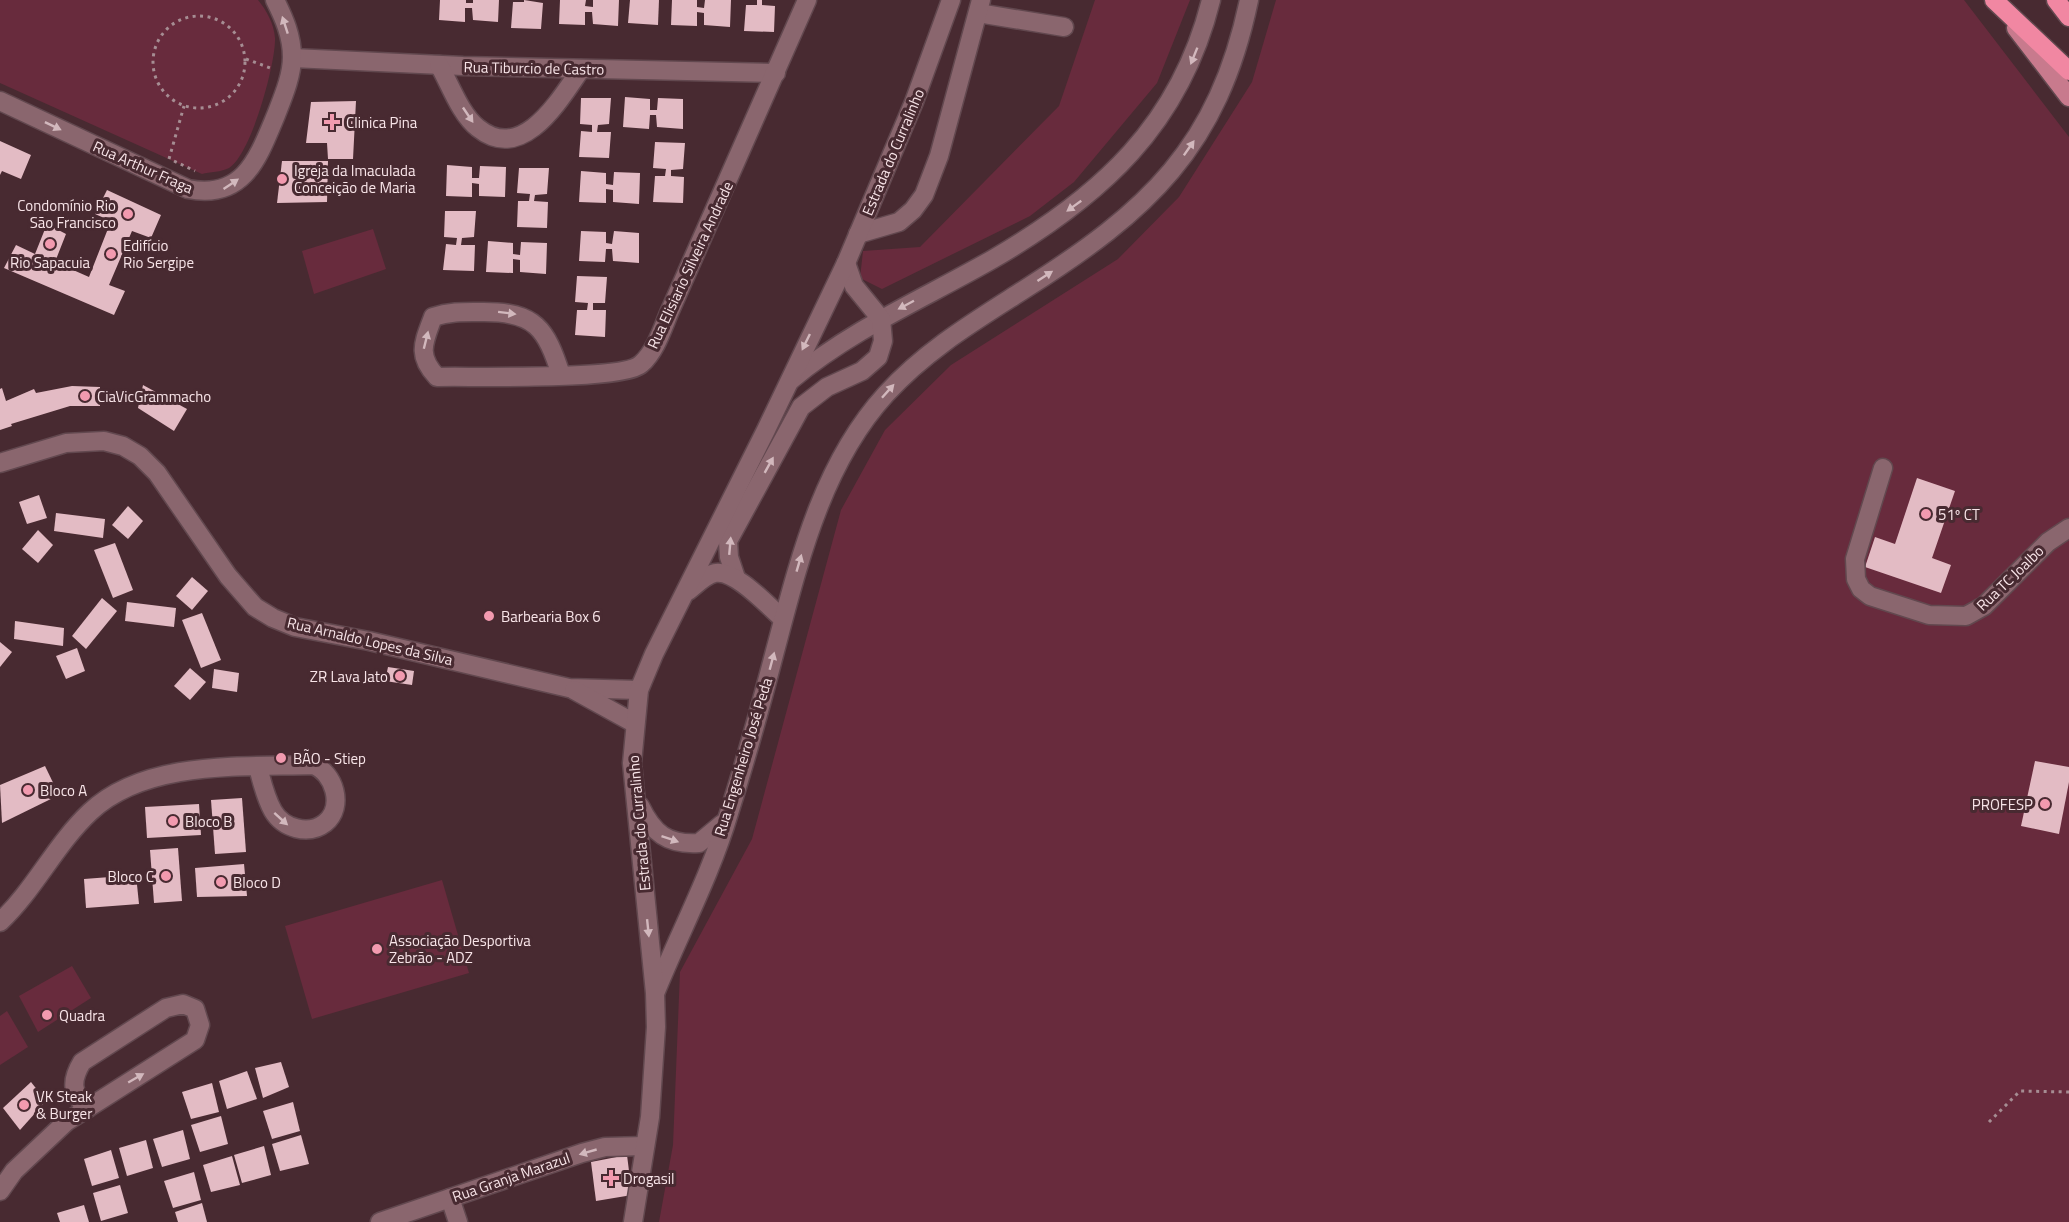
<svg xmlns="http://www.w3.org/2000/svg" width="2069" height="1222" viewBox="0 0 2069 1222" font-family="'Titillium Web',sans-serif">
	<rect width="100%" height="100%" fill="#482a31"/>
	<g fill="#682b3d">
		<path d="M0 0H258C267 11 274 24 275 38 276 63 251 155 229 168 222 172 209 172 202 174L0 83Z"/>
		<polygon points="1095,0 1190,0 1157,83 1074,182 1030,216 882,289 860,278 863,251 920,247 1059,106"/>
		<polygon points="1276,0 1964,0 2069,137 2069,1222 659,1222 673,1145 680,972 752,839 841,510 885,430 951,365 1118,259 1179,197 1252,82"/>
		<polygon points="373,229 386,269 314,294 302,251"/>
		<polygon points="442,880 469,973 312,1019 285,926"/>
		<polygon points="72,966 91,998 38,1032 19,996"/>
		<polygon points="7,1011 28,1047 0,1065 0,1016"/>
	</g>
	<g fill="#e3bbc4">
		<polygon points="440,0 466,0 466,3 473,3 473,0 499,0 498,22 473,20 472,8 465,8 465,22 439,20"/>
		<polygon points="524,0 543,3 541,29 511,28 513,2 524,2"/>
		<polygon points="560,0 586,0 585,6 593,7 593,0 619,0 618,26 593,24 592,12 585,12 585,25 559,24"/>
		<polygon points="630,0 659,0 658,25 628,23"/>
		<polygon points="672,0 697,0 697,7 704,8 705,0 731,0 730,27 704,25 704,13 697,12 697,26 671,25"/>
		<polygon points="757,0 762,0 762,5 775,6 774,32 744,31 746,5 757,5"/>
		<polygon points="625,97 650,99 650,110 657,110 658,98 683,99 683,129 657,127 656,115 650,115 649,129 623,127"/>
		<polygon points="581,98 611,98 609,124 598,125 597,132 611,132 609,158 579,157 581,131 592,132 592,125 580,124"/>
		<polygon points="356,101 353,159 328,159 327,143 306,143 311,102"/>
		<polygon points="0,141 31,155 21,179 2,171 0,175"/>
		<polygon points="655,142 685,143 683,169 671,170 671,176 684,177 683,203 653,202 655,176 665,176 666,169 653,168"/>
		<polygon points="282,161 328,161 327,202 277,203"/>
		<polygon points="447,165 472,167 472,178 479,178 480,166 506,167 505,197 479,196 479,184 472,183 472,197 446,196"/>
		<polygon points="519,168 549,168 547,194 535,195 534,201 548,202 547,228 517,227 518,201 529,201 530,194 517,193"/>
		<polygon points="581,171 606,173 606,184 613,185 614,172 640,173 639,204 613,202 613,190 606,189 606,203 579,202"/>
		<polygon points="107,190 161,215 151,238 132,231 109,285 125,291 114,315 4,268 16,245 35,254 47,224 66,234 55,262 89,277 111,221 95,214"/>
		<polygon points="445,211 476,211 474,237 462,238 461,245 475,245 474,271 443,270 446,244 456,245 457,238 444,237"/>
		<polygon points="581,231 606,232 606,243 612,244 614,231 639,233 639,263 613,261 612,249 606,249 605,262 579,261"/>
		<polygon points="488,241 513,243 513,254 520,255 521,242 547,243 546,274 520,272 520,260 513,259 513,273 486,272"/>
		<polygon points="577,276 607,277 605,303 593,303 593,310 606,310 605,337 575,335 577,310 587,310 588,303 575,302"/>
		<polygon points="143,385 187,409 174,431 138,408"/>
		<polygon points="72,386 100,387 100,406 70,406 11,424 12,426 0,430 0,389 2,388 6,401 34,389 36,393"/>
		<polygon points="1917,478 1955,491 1932,558 1951,565 1941,593 1865,567 1875,537 1895,544"/>
		<polygon points="39,495 47,518 27,524 19,502"/>
		<polygon points="128,506 143,521 128,539 112,525"/>
		<polygon points="56,513 105,519 103,538 54,531"/>
		<polygon points="38,530 53,545 38,563 22,549"/>
		<polygon points="115,543 133,590 113,598 94,550"/>
		<polygon points="192,577 208,591 192,610 176,596"/>
		<polygon points="102,598 117,611 86,649 72,636"/>
		<polygon points="127,602 176,608 174,627 125,621"/>
		<polygon points="202,613 221,660 201,668 182,620"/>
		<polygon points="15,621 64,628 63,646 14,639"/>
		<polygon points="0,642 12,652 0,667"/>
		<polygon points="77,648 85,671 66,679 56,656"/>
		<polygon points="388,667 414,671 412,685 385,681"/>
		<polygon points="190,668 206,682 190,700 174,686"/>
		<polygon points="214,669 239,673 237,692 212,688"/>
		<polygon points="2035,761 2069,767 2069,782 2059,834 2021,826"/>
		<polygon points="45,766 59,795 2,823 0,785"/>
		<polygon points="242,798 246,852 215,854 211,800"/>
		<polygon points="199,804 201,835 147,838 145,807"/>
		<polygon points="178,848 182,901 154,903 150,850"/>
		<polygon points="244,864 247,896 197,897 195,868"/>
		<polygon points="136,875 139,904 86,908 84,879"/>
		<polygon points="281,1062 289,1087 263,1098 255,1068"/>
		<polygon points="247,1071 257,1099 227,1109 219,1081"/>
		<polygon points="31,1082 46,1101 20,1130 3,1108"/>
		<polygon points="212,1083 219,1112 191,1119 182,1092"/>
		<polygon points="293,1102 300,1131 272,1139 263,1111"/>
		<polygon points="221,1116 228,1144 200,1152 191,1125"/>
		<polygon points="183,1130 190,1159 162,1167 153,1139"/>
		<polygon points="301,1135 309,1164 280,1171 272,1144"/>
		<polygon points="146,1140 153,1168 127,1176 119,1148"/>
		<polygon points="264,1146 271,1175 242,1183 234,1155"/>
		<polygon points="111,1150 119,1178 92,1186 84,1159"/>
		<polygon points="627,1155 632,1195 596,1201 591,1162"/>
		<polygon points="232,1156 240,1185 211,1192 203,1165"/>
		<polygon points="194,1172 201,1200 173,1208 164,1181"/>
		<polygon points="120,1185 128,1213 101,1221 93,1193"/>
		<polygon points="202,1203 207,1222 178,1222 175,1212"/>
		<polygon points="84,1205 89,1222 60,1222 57,1213"/>
	</g>
	<g fill="none" stroke-linecap="round" stroke-linejoin="round">
		<defs>
			<g id="minor">
				<polyline points="978,13 1064,27"/>
				<polyline points="293,58 463,66 776,73"/>
				<path d="M439 65C450 84 460 114 478 128 523 164 560 99 581 69"/>
				<path d="M0 101 188 189C244 200 258 158 276 115 283 97 292 76 292 57 292 36 284 18 275 0"/>
				<polyline points="858,234 899,222 913,210 924,195 939,156 981,0"/>
				<path d="M561 375C546 328 535 312 484 312 466 312 451 311 433 317 424 342 416 355 437 377 469 376 623 381 641 364 655 352 662 330 669 313L807 0"/>
				<path d="M791 380C852 329 925 298 993 259 1101 196 1180 125 1211 0"/>
				<polyline points="0,463 66,443 104,441 123,446 140,456 157,473 228,576 255,607 273,618 295,627 369,641 569,688 639,690"/>
				<polyline points="1883,468 1855,559 1856,579 1861,589 1870,596 1929,615 1966,616 1984,606 2048,542 2069,528"/>
				<polyline points="736,578 729,557 728,541 801,407 827,387 862,371 878,357 883,341 881,319 854,286 846,263"/>
				<path d="M688 591C696 585 705 575 715 573 735 569 768 606 783 619"/>
				<polyline points="574,690 634,723"/>
				<path d="M640 806C653 833 667 845 699 843L722 824"/>
				<path d="M0 922C35 889 55 845 90 812 145 760 242 767 313 765 334 772 345 807 325 823 308 836 283 828 273 811 265 797 262 782 258 767"/>
				<path d="M656 991C680 932 711 874 729 813 746 759 761 705 775 651 799 561 822 464 886 394 926 350 975 321 1025 289 1148 211 1218 148 1249 0"/>
				<path d="M0 1191 14 1171 66 1122 195 1040 200 1025 195 1009 183 1004 166 1008 82 1062C71 1080 71 1093 87 1109"/>
				<polyline points="450,1198 458,1222"/>
				<polyline points="380,1222 582,1153 605,1147 645,1146"/>
				<polyline points="633,1222 650,1117 656,1027 655,993 632,763 639,690 654,654 766,430 846,263 914,102 951,0"/>
			</g>
			<polyline id="major" points="2016,28 2069,97"/>
			<g id="highway">
				<polyline points="1994,0 2069,71"/>
				<polyline points="2056,0 2069,17"/>
			</g>
		</defs>
		<use href="#minor" stroke="#62484f" stroke-width="21"/>
		<use href="#major" stroke="#62484f" stroke-width="21"/>
		<use href="#highway" stroke="#62484f" stroke-width="21"/>
		<g stroke="#a68d93" stroke-width="3" stroke-dasharray="3 4.5" stroke-linecap="butt">
			<circle cx="199" cy="62" r="46"/>
			<polyline points="246,59 273,69"/>
			<polyline points="169,159 184,106"/>
			<polyline points="174,161 195,171"/>
			<polyline points="1989,1122 2020,1091 2069,1092"/>
		</g>
		<use href="#minor" stroke="#8a666e" stroke-width="18"/>
		<use href="#major" stroke="#c87a8d" stroke-width="18"/>
		<use href="#highway" stroke="#f187a2" stroke-width="18"/>
	</g>
	<defs><path id="oneway-solid" d="M-6-.8H1V-3.2L6.5 0L1 3.2V.8H-6Z" transform="scale(1.5)"/></defs>
	<g fill="#d2b8bd">
		<use href="#oneway-solid" transform="translate(285 25) rotate(-108)"/>
		<use href="#oneway-solid" transform="translate(1194 56) rotate(112)"/>
		<use href="#oneway-solid" transform="translate(468 115) rotate(56)"/>
		<use href="#oneway-solid" transform="translate(53 126) rotate(26)"/>
		<use href="#oneway-solid" transform="translate(1189 148) rotate(-55)"/>
		<use href="#oneway-solid" transform="translate(231 184) rotate(-34)"/>
		<use href="#oneway-solid" transform="translate(1074 206) rotate(144)"/>
		<use href="#oneway-solid" transform="translate(1045 276) rotate(-33)"/>
		<use href="#oneway-solid" transform="translate(906 305) rotate(152)"/>
		<use href="#oneway-solid" transform="translate(507 313) rotate(7)"/>
		<use href="#oneway-solid" transform="translate(426 340) rotate(-76)"/>
		<use href="#oneway-solid" transform="translate(806 342) rotate(116)"/>
		<use href="#oneway-solid" transform="translate(888 391) rotate(-48)"/>
		<use href="#oneway-solid" transform="translate(769 465) rotate(-61)"/>
		<use href="#oneway-solid" transform="translate(730 546) rotate(-85)"/>
		<use href="#oneway-solid" transform="translate(799 563) rotate(-74)"/>
		<use href="#oneway-solid" transform="translate(772 661) rotate(-75)"/>
		<use href="#oneway-solid" transform="translate(281 819) rotate(42)"/>
		<use href="#oneway-solid" transform="translate(670 839) rotate(19)"/>
		<use href="#oneway-solid" transform="translate(648 928) rotate(84)"/>
		<use href="#oneway-solid" transform="translate(136 1078) rotate(-30)"/>
		<use href="#oneway-solid" transform="translate(588 1152) rotate(164)"/>
	</g>
	<g fill="#f29aaf" stroke="#482a31" stroke-width="2">
		<path d="M329 113h6v6h6v6h-6v6h-6v-6h-6v-6h6z"/>
		<circle cx="282" cy="179" r="6"/>
		<circle cx="128" cy="214" r="6"/>
		<circle cx="50" cy="244" r="6"/>
		<circle cx="111" cy="254" r="6"/>
		<circle cx="85" cy="396" r="6"/>
		<circle cx="1926" cy="514" r="6"/>
		<circle cx="489" cy="616" r="6"/>
		<circle cx="400" cy="676" r="6"/>
		<circle cx="281" cy="758" r="6"/>
		<circle cx="28" cy="790" r="6"/>
		<circle cx="2045" cy="804" r="6"/>
		<circle cx="173" cy="821" r="6"/>
		<circle cx="166" cy="876" r="6"/>
		<circle cx="221" cy="882" r="6"/>
		<circle cx="377" cy="949" r="6"/>
		<circle cx="47" cy="1015" r="6"/>
		<circle cx="24" cy="1105" r="6"/>
		<path d="M608 1169h6v6h6v6h-6v6h-6v-6h-6v-6h6z"/>
	</g>
	<g text-anchor="middle" dominant-baseline="central" stroke-width="6" stroke-linejoin="round" paint-order="stroke">
		<g font-size="15" fill="#f8e4e8" stroke="#482a31">
			<text transform="translate(534 68) rotate(1)">Rua Tiburcio de Castro</text>
			<text transform="translate(893 152) rotate(-67)">Estrada do Curralinho</text>
			<text transform="translate(143 167) rotate(24)">Rua Arthur Fraga</text>
			<text transform="translate(690 265) rotate(-65)">Rua Elisiario Silveira Andrade</text>
			<text transform="translate(2010 578) rotate(-44)">Rua TC Joalbo</text>
			<text transform="translate(370 641) rotate(13)">Rua Arnaldo Lopes da Silva</text>
			<text transform="translate(743 757) rotate(-73)">Rua Engenheiro José Peda</text>
			<text transform="translate(639 823) rotate(-95)">Estrada do Curralinho</text>
			<text transform="translate(511 1177) rotate(-19)">Rua Granja Marazul</text>
		</g>
		<g font-size="15" fill="#f8e4e8" stroke="#482a31" text-anchor="start">
			<text x="346" y="122">Clinica Pina</text>
			<text x="294" y="170">Igreja da Imaculada<tspan x="294" dy="17">Conceição de Maria</tspan></text>
			<text x="116" y="205" text-anchor="end">Condomínio Rio<tspan x="116" dy="17">São Francisco</tspan></text>
			<text x="123" y="245">Edifício<tspan x="123" dy="17">Rio Sergipe</tspan></text>
			<text x="50" y="262" text-anchor="middle">Rio Sapacuia</text>
			<text x="97" y="396">CiaVicGrammacho</text>
			<text x="1938" y="514">51º CT</text>
			<text x="501" y="616">Barbearia Box 6</text>
			<text x="388" y="676" text-anchor="end">ZR Lava Jato</text>
			<text x="293" y="758">BÃO - Stiep</text>
			<text x="40" y="790">Bloco A</text>
			<text x="2033" y="804" text-anchor="end">PROFESP</text>
			<text x="185" y="821">Bloco B</text>
			<text x="154" y="876" text-anchor="end">Bloco C</text>
			<text x="233" y="882">Bloco D</text>
			<text x="389" y="940">Associação Desportiva<tspan x="389" dy="17">Zebrão - ADZ</tspan></text>
			<text x="59" y="1015">Quadra</text>
			<text x="36" y="1096">VK Steak<tspan x="36" dy="17">&amp; Burger</tspan></text>
			<text x="623" y="1178">Drogasil</text>
		</g>
	</g>
</svg>
